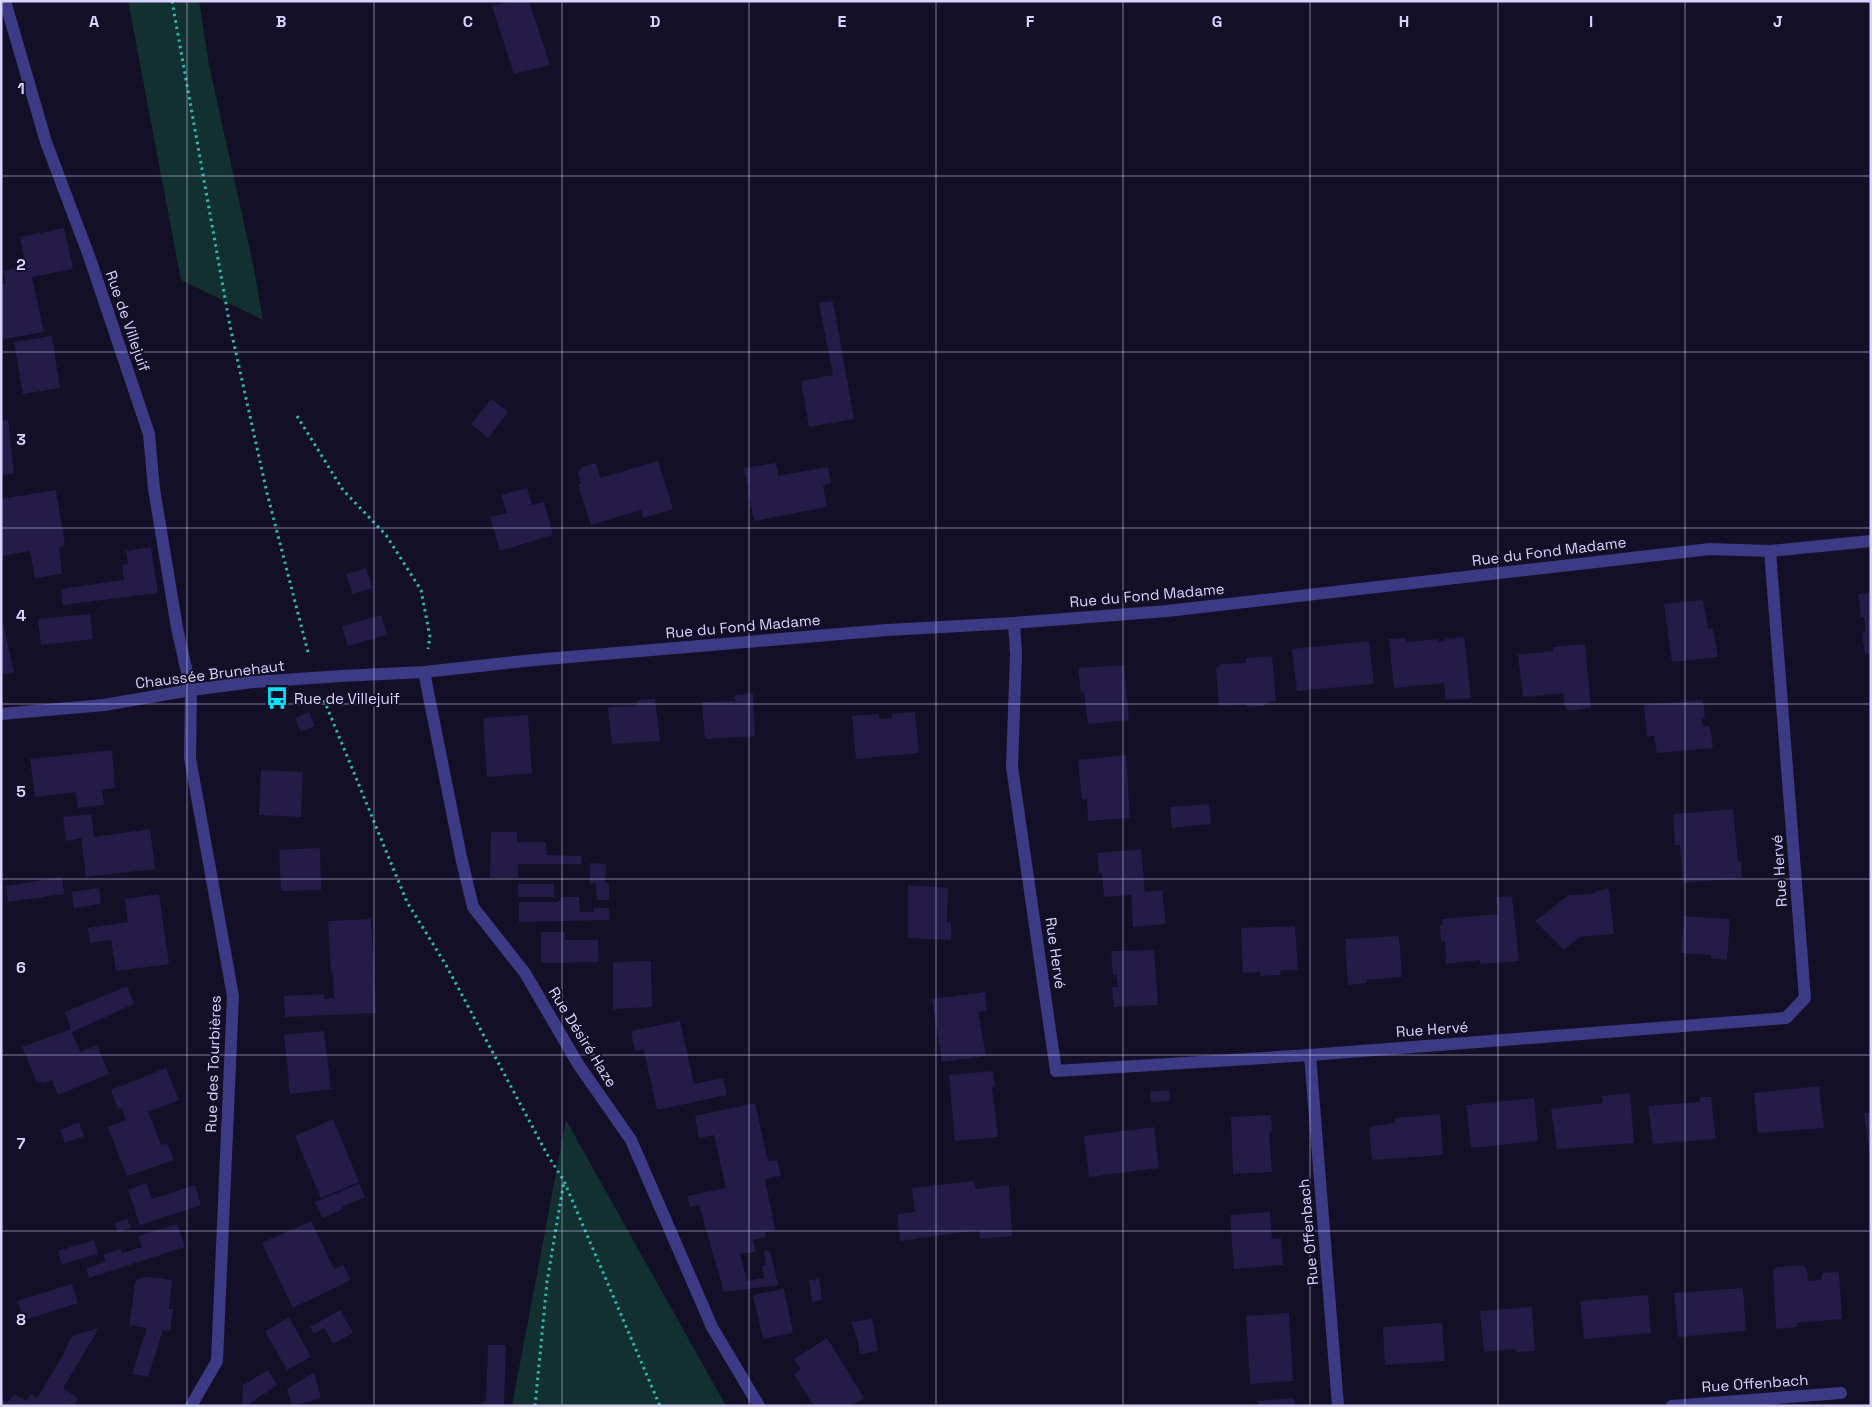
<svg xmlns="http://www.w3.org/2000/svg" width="1872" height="1407" viewBox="0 0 1872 1407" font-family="'Space Grotesk',sans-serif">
	<rect width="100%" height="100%" fill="#130f26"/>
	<g fill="#12302f">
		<polygon points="128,1 199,1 209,65 253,264 263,320 181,280"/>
		<polygon points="566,1120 726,1406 512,1406"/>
	</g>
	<g fill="#241b47">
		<polygon points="515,1 529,1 550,65 514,74 492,6"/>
		<polygon points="64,228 73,269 32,277 44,332 3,339 1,329 1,284 6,283 4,271 26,266 20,237"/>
		<polygon points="833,301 854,419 809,427 801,381 833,375 819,303"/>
		<polygon points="52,336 60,388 23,394 14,342"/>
		<polygon points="491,399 508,412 488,438 471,424"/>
		<polygon points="8,420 14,474 1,475 1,421"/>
		<polygon points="658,461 673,509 643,518 641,510 591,525 578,484 581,484 578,473 582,467 596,463 600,478"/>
		<polygon points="776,463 778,476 828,467 831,483 823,485 827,507 754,521 744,468"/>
		<polygon points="527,488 532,505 544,502 553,535 500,551 490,517 507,513 501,495"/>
		<polygon points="56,490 65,545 59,547 62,574 35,578 30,551 1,556 1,499"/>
		<polygon points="151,547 158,593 63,605 61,589 124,580 122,565 128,564 126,551"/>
		<polygon points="366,568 372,588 353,594 346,574"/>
		<polygon points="1871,593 1871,653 1865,654 1862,633 1866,632 1864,617 1861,617 1858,594"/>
		<polygon points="1703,600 1708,629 1713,628 1718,657 1672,662 1664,604"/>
		<polygon points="90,614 93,639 41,645 38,619"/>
		<polygon points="381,615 387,635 348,646 342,626"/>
		<polygon points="1,627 4,627 14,672 1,675"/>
		<polygon points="1464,637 1471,698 1446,700 1444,683 1394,688 1389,639 1406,638 1407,642 1437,639 1439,642 1445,641 1446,639"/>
		<polygon points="1369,641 1374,684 1297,691 1292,649"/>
		<polygon points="1585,644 1591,708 1569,711 1565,707 1563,693 1523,697 1518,655 1553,651 1553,647"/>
		<polygon points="1272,656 1276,701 1268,702 1264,706 1249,707 1245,704 1219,706 1216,669 1220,664 1246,663 1246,658"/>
		<polygon points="1124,665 1129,720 1088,724 1084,692 1081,693 1078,668"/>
		<polygon points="753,693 755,736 705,739 702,702 735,701 735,695"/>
		<polygon points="655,699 660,741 612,744 608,707 637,706 637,700"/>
		<polygon points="1703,700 1705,718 1702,719 1703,727 1710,726 1713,748 1657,753 1654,736 1647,737 1644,705"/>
		<polygon points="309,712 315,726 301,732 295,718"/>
		<polygon points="915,712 919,753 856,759 852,716 879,714 879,719 892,718 892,714"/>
		<polygon points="528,715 532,773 487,777 483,718"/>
		<polygon points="112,750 115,788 102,790 104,805 78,808 76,792 35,797 30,759"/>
		<polygon points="1126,755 1130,818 1088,821 1087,799 1082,800 1078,760"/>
		<polygon points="261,770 303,772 301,817 259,815"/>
		<polygon points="1209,804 1211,824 1172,828 1170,807"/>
		<polygon points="1733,809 1738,861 1741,862 1742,878 1683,883 1680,845 1675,845 1673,814"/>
		<polygon points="91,814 94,837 150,829 155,869 86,877 81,838 66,841 63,817"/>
		<polygon points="491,832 517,832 517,842 546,842 547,855 581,856 582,864 518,864 518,878 490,878"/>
		<polygon points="320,848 321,890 281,891 279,850"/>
		<polygon points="1141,849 1145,892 1162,890 1166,924 1133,927 1131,895 1104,897 1102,873 1099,873 1097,853"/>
		<polygon points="590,863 606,864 605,883 609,883 609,900 597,900 596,883 590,884"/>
		<polygon points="62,877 64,894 8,902 6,886"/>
		<rect x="518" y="884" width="36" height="13"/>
		<polygon points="908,885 948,888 947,922 951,923 951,940 908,938"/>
		<polygon points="99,888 101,904 74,908 72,892"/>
		<polygon points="1609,889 1614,934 1580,937 1564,950 1535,921 1569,895 1593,894 1596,891"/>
		<polygon points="159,894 169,964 116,971 111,940 90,943 88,928 128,922 125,899"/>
		<polygon points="1512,896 1519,961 1480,964 1480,960 1446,964 1445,941 1441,941 1440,925 1443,925 1443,919 1498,914 1496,897"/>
		<polygon points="562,897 579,897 580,912 593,912 594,908 609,908 610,920 519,922 519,902 558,902"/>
		<polygon points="1684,916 1730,919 1727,960 1711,958 1711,955 1681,953"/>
		<polygon points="371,919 376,1013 285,1017 284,996 324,994 324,999 334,998 333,973 331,973 328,921"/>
		<polygon points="1295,926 1298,970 1281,970 1280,975 1261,976 1260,972 1243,973 1241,928"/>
		<polygon points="541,932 565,932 565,940 598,940 599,962 541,963"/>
		<polygon points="1399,936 1402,977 1366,980 1367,983 1348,985 1345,939"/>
		<polygon points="1154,950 1158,1005 1114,1007 1112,987 1118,987 1116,974 1113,975 1111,951"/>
		<polygon points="648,961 651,962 652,1007 613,1009 613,962"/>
		<polygon points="127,986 134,1004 72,1032 80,1052 97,1045 109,1074 58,1095 52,1080 43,1083 36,1080 22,1047 71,1029 65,1012"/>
		<polygon points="985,992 987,1010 978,1012 986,1056 942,1062 932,999"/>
		<polygon points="680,1021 694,1084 723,1078 727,1095 657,1110 644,1050 635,1051 631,1031"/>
		<polygon points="324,1031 331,1089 290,1094 284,1035"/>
		<polygon points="166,1068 179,1100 148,1112 161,1145 167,1143 174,1160 127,1176 108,1127 126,1120 122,1108 118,1109 111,1090"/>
		<polygon points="993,1071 995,1086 992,1086 998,1137 955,1141 949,1075"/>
		<polygon points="1819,1086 1824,1128 1758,1133 1754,1093"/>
		<polygon points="1169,1090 1170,1101 1151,1102 1150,1092"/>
		<polygon points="1630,1093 1634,1143 1557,1149 1551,1109 1603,1103 1602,1096"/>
		<polygon points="1700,1097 1711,1097 1716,1139 1653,1144 1648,1106 1700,1102"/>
		<polygon points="1534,1098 1538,1141 1471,1148 1466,1105"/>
		<polygon points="755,1103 768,1161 777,1160 781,1176 765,1179 775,1230 765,1232 766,1237 753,1240 756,1252 740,1254 747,1281 764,1278 762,1266 766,1265 764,1251 770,1251 778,1285 724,1292 699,1205 690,1207 687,1196 726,1188 714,1135 699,1138 695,1116"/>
		<polygon points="1864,1113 1871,1113 1871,1154 1870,1154"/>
		<polygon points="1440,1114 1443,1155 1372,1160 1369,1127 1395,1123 1395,1118"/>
		<polygon points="1271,1115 1272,1131 1269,1134 1272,1172 1233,1174 1231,1117"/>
		<polygon points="333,1119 359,1182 321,1198 295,1136"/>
		<polygon points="79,1122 84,1136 65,1143 60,1130"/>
		<polygon points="1154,1127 1159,1168 1089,1177 1084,1136"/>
		<polygon points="974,1181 976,1189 1009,1185 1012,1236 980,1239 979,1230 900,1241 897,1214 915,1212 912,1188"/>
		<polygon points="146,1183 152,1199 195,1185 201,1205 140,1225 128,1190"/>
		<polygon points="359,1184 365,1197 342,1207 343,1209 323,1218 315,1202"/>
		<polygon points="1270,1212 1272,1239 1281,1238 1283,1265 1234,1269 1230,1215"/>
		<polygon points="127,1219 131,1228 118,1232 115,1223"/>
		<polygon points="311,1221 334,1269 343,1265 351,1280 293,1308 262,1243"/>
		<polygon points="177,1224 185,1247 89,1278 86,1268 106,1262 103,1255 121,1249 122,1253 142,1247 138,1236"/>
		<polygon points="94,1240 98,1254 62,1264 58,1251"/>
		<polygon points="1803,1265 1807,1269 1808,1281 1822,1280 1822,1273 1839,1272 1842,1319 1797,1323 1797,1327 1776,1329 1773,1271 1777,1267"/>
		<polygon points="149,1277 172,1280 169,1309 173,1309 170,1331 163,1330 148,1377 132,1374 147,1328 129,1325 136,1279"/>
		<polygon points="819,1279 822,1300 812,1302 809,1280"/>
		<polygon points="72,1284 78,1303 25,1320 17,1301"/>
		<polygon points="1743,1288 1746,1331 1678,1337 1674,1293"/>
		<polygon points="784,1289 793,1333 763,1339 753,1295"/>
		<polygon points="1648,1295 1651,1333 1584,1339 1580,1301"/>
		<polygon points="1532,1307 1535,1351 1516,1352 1515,1349 1484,1352 1480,1311"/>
		<polygon points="340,1310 353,1333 333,1344 324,1328 314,1334 310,1327"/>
		<polygon points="1289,1313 1293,1381 1250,1384 1246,1316"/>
		<polygon points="289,1317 311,1357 287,1370 265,1331"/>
		<polygon points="872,1319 878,1351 860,1354 857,1337 851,1322"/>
		<polygon points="1442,1323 1445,1361 1385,1365 1383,1327"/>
		<polygon points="99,1328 63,1388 78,1398 74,1406 1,1406 1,1398 7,1403 14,1394 26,1401 31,1394 37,1398 62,1357 72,1336"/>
		<polygon points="827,1338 864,1398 851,1406 814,1406 794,1374 801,1369 794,1359"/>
		<polygon points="488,1345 506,1345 504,1406 475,1406 486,1401"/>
		<polygon points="268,1370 277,1385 246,1406 242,1406 243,1385"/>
		<polygon points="314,1372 321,1398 292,1406 287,1389"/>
		<polygon points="1294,1398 1295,1406 1258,1406 1258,1401"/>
	</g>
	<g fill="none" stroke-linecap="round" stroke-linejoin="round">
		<g stroke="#2fb8b0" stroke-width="3" stroke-dasharray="2.5 4" stroke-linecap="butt">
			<polyline points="172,1 230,326 267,493 309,656"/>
			<polyline points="297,416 343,490 386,535 421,590 430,637 428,649"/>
			<polyline points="324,700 407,902 446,965 547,1154 564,1181 660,1406"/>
			<polyline points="535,1406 547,1282 564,1181"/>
		</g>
		<g stroke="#3d3a85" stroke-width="12">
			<polyline points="5,1 46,142 89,256 149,434 154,489 177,628 191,690 190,758 233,996 217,1361 191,1406"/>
			<polyline points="1014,623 1016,654 1012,767 1056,1071 1310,1055 1786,1018 1805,998 1770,551"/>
			<polyline points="424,672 461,857 473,907 525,973 578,1064 631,1140 712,1327 759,1406"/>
			<polyline points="1,714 104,705 191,690 253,682 341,676 424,672 534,660 887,630 1014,623 1167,611 1710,549 1770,551 1871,541"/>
			<polyline points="1310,1055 1338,1406"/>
			<polyline points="1672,1406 1841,1393"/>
		</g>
	</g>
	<path fill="none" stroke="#d9d4ff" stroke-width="1" stroke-opacity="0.55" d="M187 1V1406M374 1V1406M562 1V1406M749 1V1406M936 1V1406M1123 1V1406M1310 1V1406M1498 1V1406M1685 1V1406M1 176H1871M1 352H1871M1 528H1871M1 704H1871M1 879H1871M1 1055H1871M1 1231H1871"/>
	<defs>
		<symbol id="bus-bare" viewBox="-9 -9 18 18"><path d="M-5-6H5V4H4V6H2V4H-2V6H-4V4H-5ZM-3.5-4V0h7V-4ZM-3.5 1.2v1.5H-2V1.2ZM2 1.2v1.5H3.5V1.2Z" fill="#00e5ff" stroke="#130f26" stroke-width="2.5" paint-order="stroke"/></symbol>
	</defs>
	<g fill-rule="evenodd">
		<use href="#bus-bare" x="261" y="682" width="32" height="32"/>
	</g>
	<g text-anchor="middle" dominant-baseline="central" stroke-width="4" stroke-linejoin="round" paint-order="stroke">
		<g font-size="15" fill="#d9d4ff" stroke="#130f26">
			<text transform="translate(128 321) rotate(71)">Rue de Villejuif</text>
			<text transform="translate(1549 551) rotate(-7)">Rue du Fond Madame</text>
			<text transform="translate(1147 595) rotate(-5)">Rue du Fond Madame</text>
			<text transform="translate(743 626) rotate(-5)">Rue du Fond Madame</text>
			<text transform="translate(210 674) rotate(-7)">Chaussée Brunehaut</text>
			<text transform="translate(1779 871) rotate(-94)">Rue Hervé</text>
			<text transform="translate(1056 953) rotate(82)">Rue Hervé</text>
			<text transform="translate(1432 1029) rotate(-4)">Rue Hervé</text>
			<text transform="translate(583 1037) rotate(58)">Rue Désiré Haze</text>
			<text transform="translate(213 1064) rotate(-88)">Rue des Tourbières</text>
			<text transform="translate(1308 1232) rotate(-95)">Rue Offenbach</text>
			<text transform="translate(1755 1383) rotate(-4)">Rue Offenbach</text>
		</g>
		<g font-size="15" fill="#d9d4ff" stroke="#130f26" text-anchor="start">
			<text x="294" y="698">Rue de Villejuif</text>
		</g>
	</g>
	<g font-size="16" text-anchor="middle" font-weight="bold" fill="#d9d4ff" stroke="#130f26" stroke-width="4" stroke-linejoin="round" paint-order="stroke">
		<text x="94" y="27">A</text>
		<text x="281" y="27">B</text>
		<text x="468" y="27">C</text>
		<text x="655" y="27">D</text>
		<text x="842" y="27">E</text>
		<text x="1030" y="27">F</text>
		<text x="1217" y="27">G</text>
		<text x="1404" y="27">H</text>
		<text x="1591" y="27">I</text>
		<text x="1778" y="27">J</text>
		<text x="21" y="94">1</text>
		<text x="21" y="270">2</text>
		<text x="21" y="445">3</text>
		<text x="21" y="621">4</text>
		<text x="21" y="797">5</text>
		<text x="21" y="973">6</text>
		<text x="21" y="1149">7</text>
		<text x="21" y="1325">8</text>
	</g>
	<rect width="1872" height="1407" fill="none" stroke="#d9d4ff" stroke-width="5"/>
</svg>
